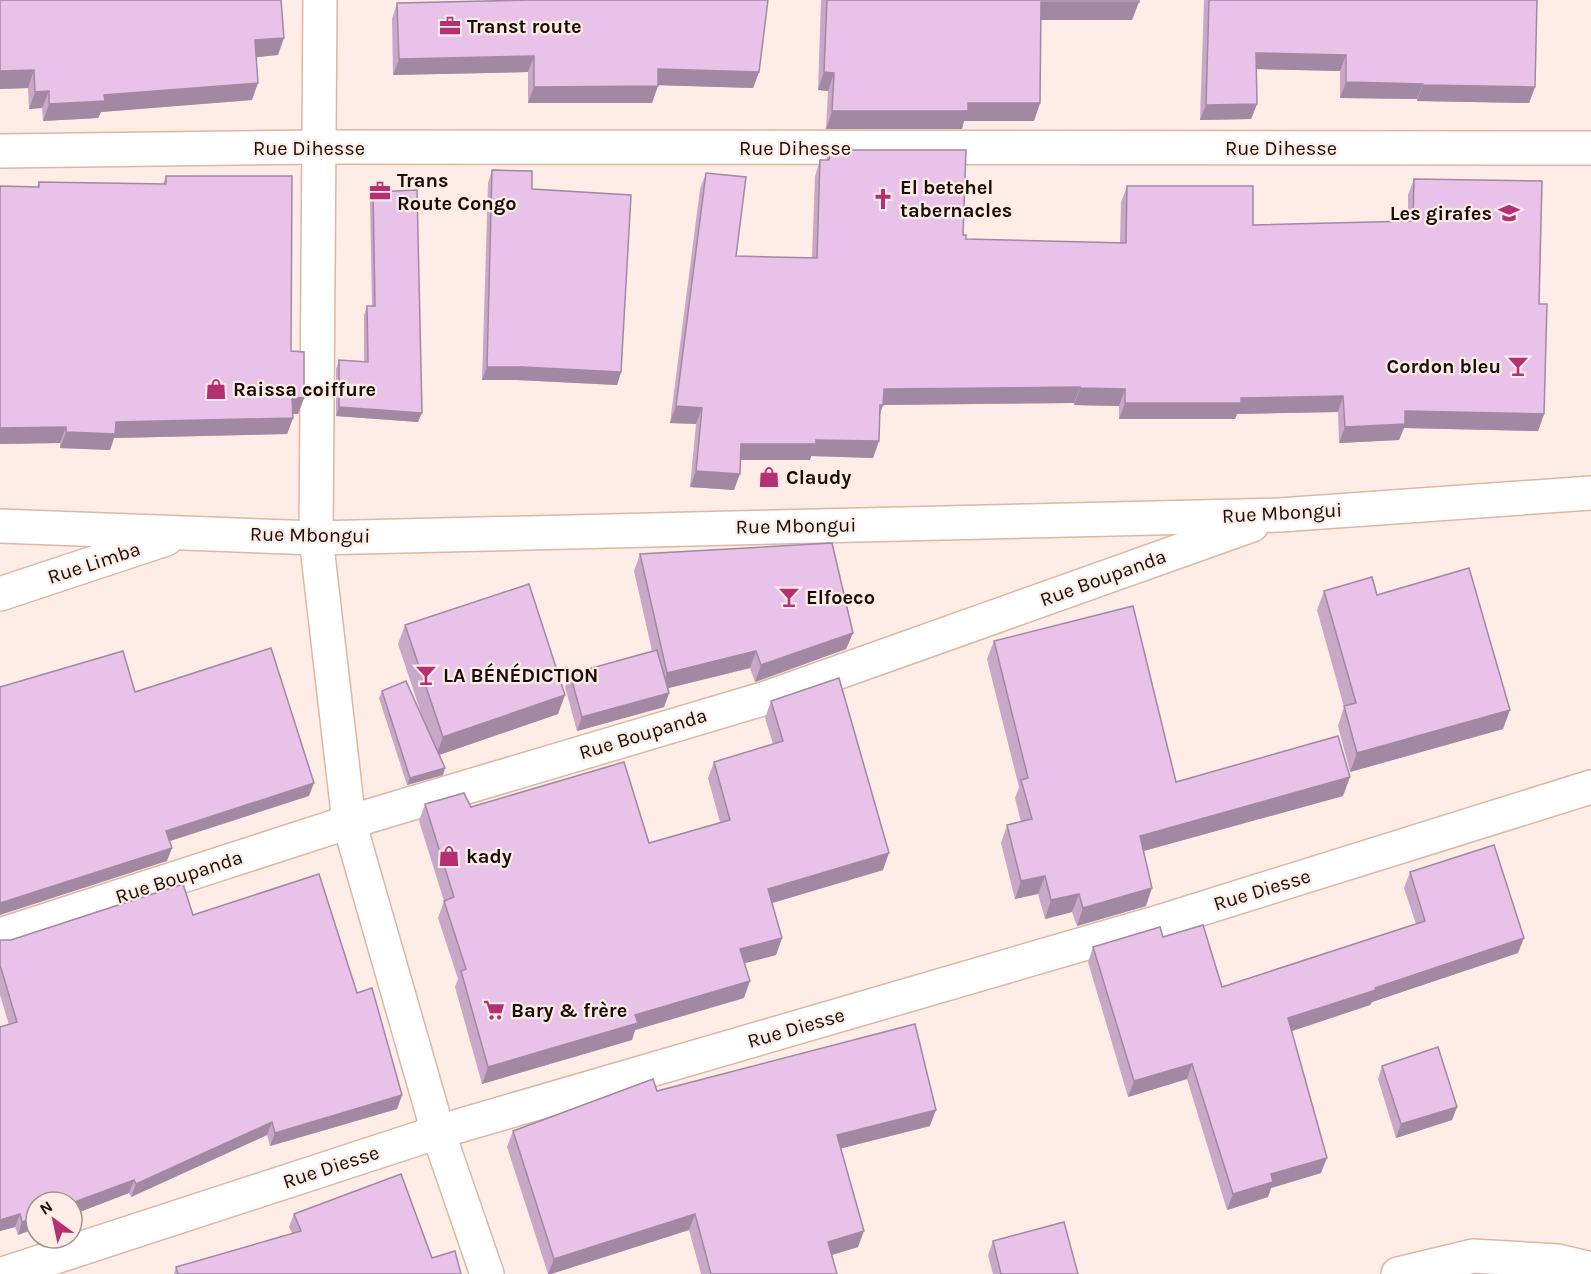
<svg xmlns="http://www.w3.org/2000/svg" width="1591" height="1274" viewBox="0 0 1591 1274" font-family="Karla,sans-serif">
	<rect width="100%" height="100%" fill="#fdede6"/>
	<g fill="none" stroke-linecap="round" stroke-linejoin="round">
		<defs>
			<g id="minor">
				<polyline points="320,0 316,538 349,822 438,1132 487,1274"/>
				<polyline points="0,151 319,147 1591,148"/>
				<polyline points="0,526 316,538 1280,515 1591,493"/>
				<polyline points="0,594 166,539"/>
				<polyline points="0,935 349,822 766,698 1252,525"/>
				<polyline points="3,1274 438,1132 1162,921 1591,787"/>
				<polyline points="1398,1274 1473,1256 1558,1261 1591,1269"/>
			</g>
		</defs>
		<use href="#minor" stroke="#dbb7a4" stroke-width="36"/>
		<use href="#minor" stroke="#fff" stroke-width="33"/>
	</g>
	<g fill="#c8a7c8">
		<polygon points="0,0 278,55 256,57 252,100 101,112 98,118 43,121 42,108 29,109 28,88 0,89"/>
		<polygon points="821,0 1139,0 1132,20 1040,20 1040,103 1034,121 964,121 962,129 826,129 828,91 818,90"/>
		<polygon points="1204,0 1537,0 1535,87 1529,103 1417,101 1417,99 1340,98 1340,71 1257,69 1257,104 1251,119 1200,120"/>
		<polygon points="397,3 759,72 753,88 658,85 652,103 528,103 528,72 393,75 392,19"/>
		<polygon points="830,150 963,235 966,239 1120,243 1121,202 1127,186 1253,225 1408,222 1408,195 1414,179 1539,304 1544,414 1538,431 1404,428 1399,440 1339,443 1338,412 1237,414 1235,419 1119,419 1119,406 1074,405 1074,403 883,405 880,414 879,441 873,458 811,456 810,460 740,460 734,490 690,487 696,424 670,423 700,189 706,173 736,256 812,258 815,176 820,160 826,160"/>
		<polygon points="492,170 532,189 621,372 617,385 517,380 482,380 488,183"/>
		<polygon points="166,176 291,351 304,398 298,414 292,414 293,418 287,434 114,438 110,450 60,448 60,443 0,444 0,186 37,187 39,182 163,184"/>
		<polygon points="373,192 418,422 336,416 336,369 339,360 364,362 364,315 367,306 372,306 370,201"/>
		<polygon points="640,554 853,633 846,649 755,682 750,668 668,688 669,693 664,707 577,731 565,687 570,674 652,651 634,571"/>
		<polygon points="1324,591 1377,595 1503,729 1350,772 1338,726 1344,707 1317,610"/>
		<polygon points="405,625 558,714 439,755 443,775 407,785 379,698 382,691 423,719 398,644"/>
		<polygon points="994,641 1176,782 1343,796 1143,851 1146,906 1077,926 1072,912 1045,919 1038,894 1015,899 1001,843 1007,825 1021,822 1015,798 1019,787 987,659"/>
		<polygon points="771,701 883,870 772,903 782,938 776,955 744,963 744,998 635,1030 632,1040 482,1084 455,987 458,979 438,918 444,901 419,821 425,804 471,807 649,843 720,822 708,778 714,762 773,744 765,718"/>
		<polygon points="1410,872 1518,953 1372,1002 1370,1005 1292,1031 1321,1173 1271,1188 1268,1197 1227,1210 1187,1079 1128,1097 1088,962 1093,947 1163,937 1222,987 1416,924 1404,888"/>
		<polygon points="193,915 357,993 402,1095 397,1109 270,1146 267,1135 131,1197 129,1193 18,1235 15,1227 0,1231 0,1027 9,1025 0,995 0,940 11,940"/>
		<polygon points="1382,1066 1457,1107 1452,1120 1396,1138 1378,1079"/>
		<polygon points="657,1091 930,1126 841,1148 858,1247 832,1255 837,1274 701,1274 689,1230 551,1274 548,1274 507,1147 513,1131"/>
		<polygon points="294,1214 432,1258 461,1274 174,1274 176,1267 292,1233 289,1227"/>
		<polygon points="993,1241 1078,1274 993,1274 988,1255"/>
	</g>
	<g fill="#a288a2">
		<polygon points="1041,2 1139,2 1132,20 1034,20"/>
		<polygon points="284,38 278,55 249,58 255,40"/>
		<polygon points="1256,53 1346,55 1340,71 1251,69"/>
		<polygon points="534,56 528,72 393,75 399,59"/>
		<polygon points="658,69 759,72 753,88 652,85"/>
		<polygon points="34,70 28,88 0,89 0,71"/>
		<polygon points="824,72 834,73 828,91 818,90"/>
		<polygon points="1346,82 1423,84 1417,99 1340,98"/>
		<polygon points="258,83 252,100 101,112 98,118 43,121 49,104 104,95"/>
		<polygon points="1423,85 1535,87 1529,103 1417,101"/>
		<polygon points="658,86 652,103 528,103 534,87"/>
		<polygon points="49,91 42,108 29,109 35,92"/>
		<polygon points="968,103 1040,103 1034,121 964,121 962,129 826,129 832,111"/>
		<polygon points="1257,104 1251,119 1200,120 1206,105"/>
		<polygon points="487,367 522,367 621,372 617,385 517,380 482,380"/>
		<polygon points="1080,387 1074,403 883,405 877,421 884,389"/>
		<polygon points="1080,388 1125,389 1119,406 1074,405"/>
		<polygon points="1343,396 1338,412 1237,414 1235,419 1119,419 1125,403 1241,398"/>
		<polygon points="292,397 304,398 298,414 286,413"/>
		<polygon points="676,406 702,408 696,424 670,423"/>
		<polygon points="339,407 422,413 418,422 336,416"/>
		<polygon points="1405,411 1544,414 1538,431 1404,428 1399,440 1339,443 1345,427"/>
		<polygon points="293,418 287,434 114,438 110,450 60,448 66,432 116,422"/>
		<polygon points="66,427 60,443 0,444 0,428"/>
		<polygon points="816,440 879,441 873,458 811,456 810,460 735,460 741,444"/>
		<polygon points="696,471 740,474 734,490 690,487"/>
		<polygon points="853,633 846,649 755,682 761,665"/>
		<polygon points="756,651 750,668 661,690 667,673"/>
		<polygon points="669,693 664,707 577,731 582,717"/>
		<polygon points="565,695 558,714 436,756 443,737"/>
		<polygon points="1510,710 1503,729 1350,772 1357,753"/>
		<polygon points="445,768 443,775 407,785 410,778"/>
		<polygon points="1350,777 1343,796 1133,854 1140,836"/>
		<polygon points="314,783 309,796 161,844 166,831"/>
		<polygon points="172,848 167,861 0,915 0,903"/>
		<polygon points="889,853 883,870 762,906 768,889"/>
		<polygon points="1045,876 1038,894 1015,899 1021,881"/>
		<polygon points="1152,888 1146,906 1077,926 1083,908"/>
		<polygon points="1079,894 1072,912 1045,919 1051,900"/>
		<polygon points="782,938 776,955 734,966 740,949"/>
		<polygon points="1524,938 1518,953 1372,1002 1370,1005 1283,1034 1288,1018 1375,988"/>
		<polygon points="750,981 744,998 635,1030 632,1040 482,1084 488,1067 635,1015"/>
		<polygon points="1192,1064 1187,1079 1128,1097 1134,1081"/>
		<polygon points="402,1095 397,1109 270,1146 275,1133"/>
		<polygon points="1457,1107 1452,1120 1396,1138 1401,1124"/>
		<polygon points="936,1110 930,1126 831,1151 837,1135"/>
		<polygon points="272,1122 267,1135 131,1197 136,1184"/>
		<polygon points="1327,1158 1321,1173 1271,1188 1268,1197 1227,1210 1233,1194 1271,1174"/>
		<polygon points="134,1180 129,1193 72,1215 72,1203"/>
		<polygon points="20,1214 15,1227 0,1231 0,1220"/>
		<polygon points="695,1214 689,1230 551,1274 548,1274 554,1259"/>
		<polygon points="36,1217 36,1228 18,1235 22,1222"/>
		<polygon points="864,1231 858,1247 822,1258 828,1242"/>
	</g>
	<g fill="#e8c2e8" stroke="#a288a2" stroke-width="1.5">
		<polygon points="0,0 281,0 284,38 255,40 258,83 104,95 105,101 49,104 49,91 35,92 34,70 0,71"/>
		<polygon points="530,0 768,0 759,72 658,69 658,86 534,87 534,56 399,59 397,3"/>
		<polygon points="827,0 1139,0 1139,2 1041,2 1040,103 968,103 968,111 832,111 834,73 824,72"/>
		<polygon points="1209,0 1537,0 1535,87 1423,85 1423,84 1346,82 1346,55 1256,53 1257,104 1206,105"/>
		<polygon points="830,150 966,150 963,235 966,235 966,239 1126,243 1127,186 1253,186 1253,225 1413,221 1414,179 1542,181 1539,304 1547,304 1544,414 1405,411 1405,424 1345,427 1343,396 1241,398 1241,403 1125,403 1125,389 1080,388 1080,387 884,389 883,405 880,405 879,441 816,440 816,444 741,444 740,474 696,471 702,408 676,406 706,173 746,177 736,256 817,258 820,160 829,160"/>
		<polygon points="492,170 532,171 532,189 631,195 621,372 522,367 487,367"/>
		<polygon points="166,176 292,176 291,351 304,352 304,398 292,397 293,418 116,422 115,434 66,432 66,427 0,428 0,186 39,187 39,182 166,184"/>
		<polygon points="417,190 422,413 339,407 339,360 368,362 367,306 375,306 373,192"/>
		<polygon points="832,543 853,633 761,665 756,651 667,673 640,554"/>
		<polygon points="1469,568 1510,710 1357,753 1344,706 1356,703 1324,591 1372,577 1377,595"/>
		<polygon points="529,584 565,695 443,737 405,625"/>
		<polygon points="1133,606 1176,782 1338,736 1350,777 1140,836 1152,888 1083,908 1079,894 1051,900 1045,876 1021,881 1007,825 1032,819 1021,780 1028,778 994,641"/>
		<polygon points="271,648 314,783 166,831 172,848 0,903 0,687 123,651 135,692"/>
		<polygon points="657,650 669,693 582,717 570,674"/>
		<polygon points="839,678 889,853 768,889 782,938 740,949 750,981 635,1015 638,1023 488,1067 461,971 466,969 444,901 454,897 425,804 464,793 471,807 624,762 649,843 730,820 714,762 783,741 771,701"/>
		<polygon points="406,681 445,768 410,778 382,691"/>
		<polygon points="1494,845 1524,938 1375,988 1376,990 1288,1018 1327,1158 1271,1174 1273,1182 1233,1194 1192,1064 1134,1081 1093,947 1160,927 1163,937 1203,925 1222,987 1425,921 1410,872"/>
		<polygon points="319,874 357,993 372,988 402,1095 275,1133 272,1122 136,1184 134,1180 72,1203 72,1202 36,1202 36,1217 22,1222 20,1214 0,1220 0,1027 17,1022 0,965 0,940 11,940 183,884 193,915"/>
		<polygon points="915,1024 936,1110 837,1135 864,1231 828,1242 837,1274 711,1274 695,1214 554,1259 513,1131 653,1079 657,1091"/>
		<polygon points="1438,1047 1457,1107 1401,1124 1382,1066"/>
		<polygon points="401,1174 432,1258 455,1251 461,1274 178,1274 176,1267 301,1231 294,1214"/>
		<polygon points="1064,1222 1078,1274 1001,1274 993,1241"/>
	</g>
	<defs>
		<symbol id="office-bare" viewBox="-9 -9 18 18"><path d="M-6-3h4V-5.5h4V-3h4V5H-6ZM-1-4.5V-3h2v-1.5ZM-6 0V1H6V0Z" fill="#b52f73" stroke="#fdede6" stroke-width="2.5" paint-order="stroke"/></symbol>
		<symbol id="church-bare" viewBox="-9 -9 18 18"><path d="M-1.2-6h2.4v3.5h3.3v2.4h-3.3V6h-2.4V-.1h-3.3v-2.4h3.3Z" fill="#b52f73" stroke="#fdede6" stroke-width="2.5" paint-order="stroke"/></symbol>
		<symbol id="school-bare" viewBox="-9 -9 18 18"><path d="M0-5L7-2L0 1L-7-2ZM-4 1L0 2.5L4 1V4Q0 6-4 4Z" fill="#b52f73" stroke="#fdede6" stroke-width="2.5" paint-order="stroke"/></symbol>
		<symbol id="bar-bare" viewBox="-9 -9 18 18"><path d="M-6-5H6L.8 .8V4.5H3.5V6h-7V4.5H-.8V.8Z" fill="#b52f73" stroke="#fdede6" stroke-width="2.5" paint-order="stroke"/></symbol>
		<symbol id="shop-bare" viewBox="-9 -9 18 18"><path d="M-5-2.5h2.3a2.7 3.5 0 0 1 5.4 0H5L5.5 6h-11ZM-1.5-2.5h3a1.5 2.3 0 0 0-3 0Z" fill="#b52f73" stroke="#fdede6" stroke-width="2.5" paint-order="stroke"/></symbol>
		<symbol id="supermarket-bare" viewBox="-9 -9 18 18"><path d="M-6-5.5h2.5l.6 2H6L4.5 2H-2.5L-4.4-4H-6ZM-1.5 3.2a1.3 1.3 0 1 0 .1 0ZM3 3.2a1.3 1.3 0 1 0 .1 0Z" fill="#b52f73" stroke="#fdede6" stroke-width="2.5" paint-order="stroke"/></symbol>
	</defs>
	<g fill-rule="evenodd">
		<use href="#office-bare" x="435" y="11" width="30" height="30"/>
		<use href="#office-bare" x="365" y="176" width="30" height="30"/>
		<use href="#church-bare" x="868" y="184" width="30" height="30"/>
		<use href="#school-bare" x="1494" y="198" width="30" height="30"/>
		<use href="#bar-bare" x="1503" y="351" width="30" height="30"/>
		<use href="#shop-bare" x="201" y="374" width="30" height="30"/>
		<use href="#shop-bare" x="754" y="462" width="30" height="30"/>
		<use href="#bar-bare" x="774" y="582" width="30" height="30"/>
		<use href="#bar-bare" x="411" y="660" width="30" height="30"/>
		<use href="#shop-bare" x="434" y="841" width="30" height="30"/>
		<use href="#supermarket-bare" x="479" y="995" width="30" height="30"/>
	</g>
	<g text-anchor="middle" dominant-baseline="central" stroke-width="4.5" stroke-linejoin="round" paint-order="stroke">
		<g font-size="20" font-weight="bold" fill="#180c06" stroke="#fdede6" text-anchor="start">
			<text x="467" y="26">Transt route</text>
			<text x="397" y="180">Trans<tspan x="397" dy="23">Route Congo</tspan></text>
			<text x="900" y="187">El betehel<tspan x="900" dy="23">tabernacles</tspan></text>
			<text x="1492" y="213" text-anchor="end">Les girafes</text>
			<text x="1501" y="366" text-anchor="end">Cordon bleu</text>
			<text x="233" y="389">Raissa coiffure</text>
			<text x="786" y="477">Claudy</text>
			<text x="806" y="597">Elfoeco</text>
			<text x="443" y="675">LA BÉNÉDICTION</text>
			<text x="466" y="856">kady</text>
			<text x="511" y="1010">Bary &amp; frère</text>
		</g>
		<g font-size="20" fill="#180c06" stroke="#fdede6">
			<text x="309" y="148">Rue Dihesse</text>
			<text x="795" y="148">Rue Dihesse</text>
			<text x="1281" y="148">Rue Dihesse</text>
			<text transform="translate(1282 513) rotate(-3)">Rue Mbongui</text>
			<text transform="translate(796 526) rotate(-1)">Rue Mbongui</text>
			<text transform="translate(310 535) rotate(1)">Rue Mbongui</text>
			<text transform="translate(94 563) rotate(-18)">Rue Limba</text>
			<text transform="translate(1103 578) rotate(-20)">Rue Boupanda</text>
			<text transform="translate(643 734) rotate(-17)">Rue Boupanda</text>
			<text transform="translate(179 877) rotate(-18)">Rue Boupanda</text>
			<text transform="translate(1262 890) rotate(-17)">Rue Diesse</text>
			<text transform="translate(796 1028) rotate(-16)">Rue Diesse</text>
			<text transform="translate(331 1167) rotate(-18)">Rue Diesse</text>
		</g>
	</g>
	<g transform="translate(54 1220) rotate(327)"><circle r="28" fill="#fdede6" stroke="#a1938c" stroke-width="1.5"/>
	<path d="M0-4.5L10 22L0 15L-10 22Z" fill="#b52f73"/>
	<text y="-9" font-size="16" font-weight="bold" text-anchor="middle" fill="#180c06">N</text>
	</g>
</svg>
